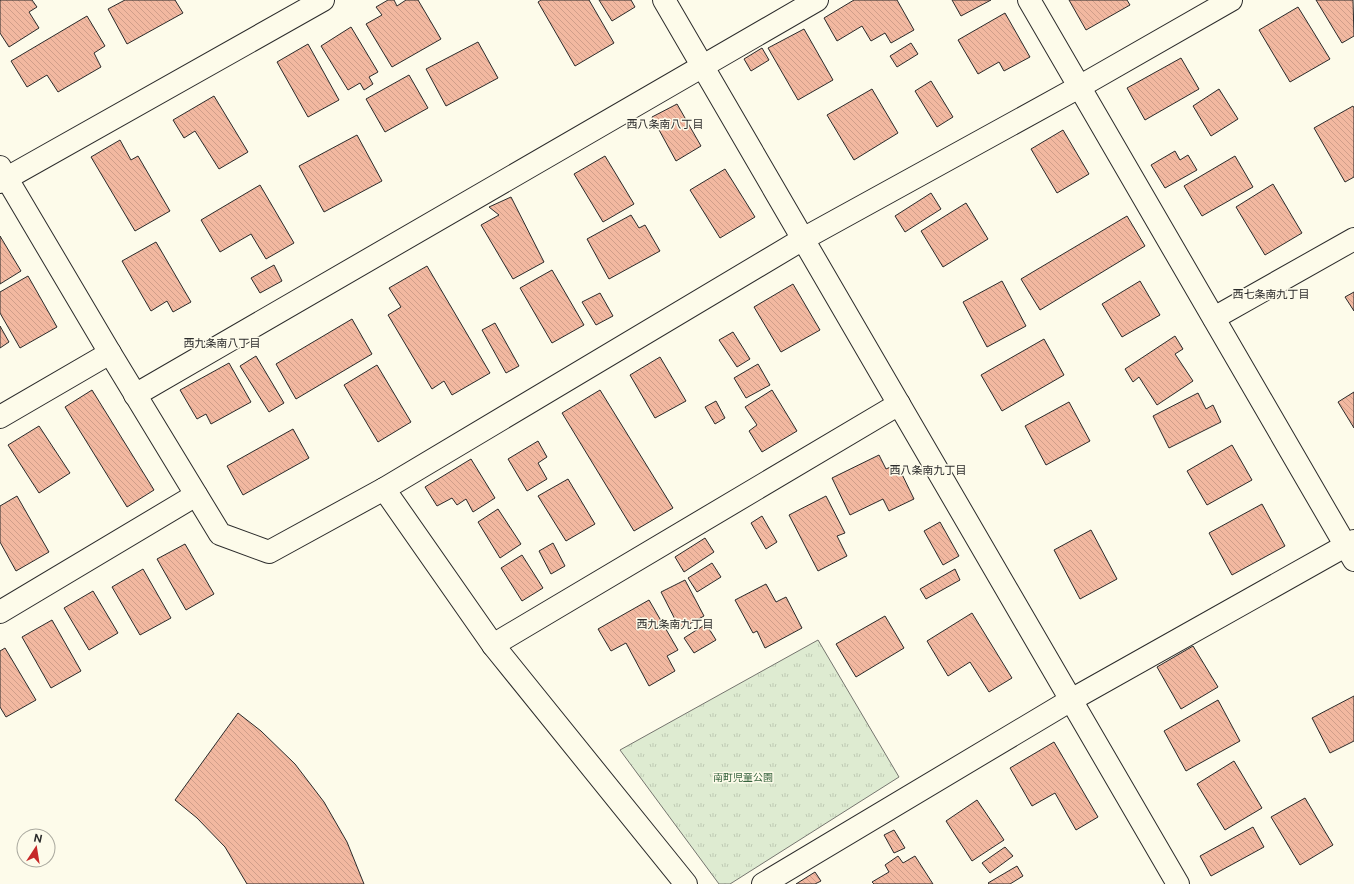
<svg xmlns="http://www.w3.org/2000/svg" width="1354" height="884" viewBox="0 0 1354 884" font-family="'Public Sans','Noto Sans JP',sans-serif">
	<defs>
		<pattern id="grass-tufts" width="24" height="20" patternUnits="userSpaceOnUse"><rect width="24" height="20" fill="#deebd1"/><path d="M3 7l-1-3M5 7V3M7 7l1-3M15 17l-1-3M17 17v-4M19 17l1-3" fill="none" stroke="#bfcab4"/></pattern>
		<pattern id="building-back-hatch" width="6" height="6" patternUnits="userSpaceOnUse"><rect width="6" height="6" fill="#f2b8a0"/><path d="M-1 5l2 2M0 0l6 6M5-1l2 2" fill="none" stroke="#d09e8a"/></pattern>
	</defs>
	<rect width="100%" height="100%" fill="#fdfbea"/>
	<polygon fill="url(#grass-tufts)" stroke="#74746e" points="818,640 899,777 730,884 719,884 620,750"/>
	<g fill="url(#building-back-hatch)" stroke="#2b2b2b">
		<polygon points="0,0 32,0 37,7 29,12 39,28 9,47 0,33"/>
		<polygon points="125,0 175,0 183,13 127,44 108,9"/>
		<polygon points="388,0 394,0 397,6 406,0 418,0 441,39 392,67 366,24 382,15 376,7"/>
		<polygon points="541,0 589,0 614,43 575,66 538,2"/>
		<polygon points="599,0 631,0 635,7 612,21"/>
		<polygon points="854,0 897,0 914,30 891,43 885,33 871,41 862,26 837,41 824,18"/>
		<polygon points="952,0 991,0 961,16"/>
		<polygon points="1069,0 1127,0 1130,5 1086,30"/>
		<polygon points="1316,0 1353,0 1354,36 1342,43"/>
		<polygon points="1298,7 1330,59 1290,82 1259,30"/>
		<polygon points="1005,13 1030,57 1004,71 999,62 978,74 958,40"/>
		<polygon points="87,16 105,46 94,53 101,67 58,92 47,75 27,87 11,61"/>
		<polygon points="351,27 378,72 369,77 373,84 364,90 360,83 348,90 321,46"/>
		<polygon points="804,29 833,80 798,100 768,48"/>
		<polygon points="478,42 498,78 446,106 426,69"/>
		<polygon points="911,43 918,54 897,67 890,56"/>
		<polygon points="308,44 339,100 308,117 277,62"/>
		<polygon points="762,48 769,60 751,71 744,59"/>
		<polygon points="1181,58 1199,89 1145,120 1127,88"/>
		<polygon points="409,75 428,108 385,132 366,99"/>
		<polygon points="931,81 953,117 937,127 915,91"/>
		<polygon points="872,89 898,133 854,160 827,115"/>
		<polygon points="1219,89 1238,119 1211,136 1193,106"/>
		<polygon points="214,96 248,152 219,169 195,131 184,138 173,120"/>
		<polygon points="677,104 701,146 676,161 652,117"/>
		<polygon points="1353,106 1354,108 1354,177 1345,182 1314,128"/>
		<polygon points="1063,130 1089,174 1057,193 1031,149"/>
		<polygon points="357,135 382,181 324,212 299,166"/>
		<polygon points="120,140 131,160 138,156 170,211 135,231 91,157"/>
		<polygon points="1175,151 1180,160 1188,155 1197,170 1165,188 1151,165"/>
		<polygon points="605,156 634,204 603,222 574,174"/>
		<polygon points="1235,156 1253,187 1202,216 1184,186"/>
		<polygon points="725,169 755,217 720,238 690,190"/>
		<polygon points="1273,184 1302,233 1265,255 1236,207"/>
		<polygon points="260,185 294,243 266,259 251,234 220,252 201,220"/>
		<polygon points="931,193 941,209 905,232 895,216"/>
		<polygon points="511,197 544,262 513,279 481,225 499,215 489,207"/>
		<polygon points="966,203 988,239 943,267 921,231"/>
		<polygon points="631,215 639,228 645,225 660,251 609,279 587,239"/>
		<polygon points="1127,216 1145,246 1040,310 1021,279"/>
		<polygon points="0,236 21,271 0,284"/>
		<polygon points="156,242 191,302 173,312 167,301 151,311 122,261"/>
		<polygon points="274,265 282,281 260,293 251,278"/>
		<polygon points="427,266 490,373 452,395 444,381 432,389 388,315 401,307 389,288"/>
		<polygon points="552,270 584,325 552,343 520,288"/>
		<polygon points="28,276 57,327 20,348 0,313 0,292"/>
		<polygon points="1002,281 1026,326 987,347 963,302"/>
		<polygon points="1140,281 1160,315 1122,337 1102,304"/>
		<polygon points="793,284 820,330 781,352 754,307"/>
		<polygon points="1354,292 1354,311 1345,297"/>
		<polygon points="600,293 613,316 596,325 582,302"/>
		<polygon points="352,319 372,354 296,399 276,364"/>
		<polygon points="495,323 519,366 506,373 482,330"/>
		<polygon points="0,326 9,342 0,348"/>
		<polygon points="733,332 750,359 737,367 719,340"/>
		<polygon points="1175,336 1183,349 1175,354 1193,381 1157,405 1139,377 1133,382 1125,369"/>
		<polygon points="1044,339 1064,375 1002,411 981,375"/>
		<polygon points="256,356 284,403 269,412 240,366"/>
		<polygon points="660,357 686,401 655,418 630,375"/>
		<polygon points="229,363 251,402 211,424 206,414 197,419 180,390"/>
		<polygon points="758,364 770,385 746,398 734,378"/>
		<polygon points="377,365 411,422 378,442 344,385"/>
		<polygon points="92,390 154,490 127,507 65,407"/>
		<polygon points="600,390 673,508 634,531 562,413"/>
		<polygon points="772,390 797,431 762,452 749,431 757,425 745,407"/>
		<polygon points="1354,392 1354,428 1338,402"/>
		<polygon points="1198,393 1206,409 1213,405 1221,422 1169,448 1153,416"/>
		<polygon points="716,401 725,418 715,424 705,407"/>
		<polygon points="1069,402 1090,441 1046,465 1025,426"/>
		<polygon points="39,426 70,473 39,493 8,445"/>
		<polygon points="293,429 309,458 243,495 227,466"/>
		<polygon points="538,441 547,457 538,463 547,479 527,491 508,459"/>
		<polygon points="1232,445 1252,480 1207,505 1187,471"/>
		<polygon points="879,455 886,469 897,464 914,499 889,511 883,499 850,515 832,478"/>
		<polygon points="471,459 495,498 473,512 466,499 457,505 452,498 437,506 425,487"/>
		<polygon points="568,479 595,524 566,541 538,496"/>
		<polygon points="17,496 49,552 16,571 0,542 0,506"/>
		<polygon points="826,496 845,533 837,536 847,556 818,571 789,515"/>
		<polygon points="1262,504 1285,546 1232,575 1209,533"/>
		<polygon points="498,509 521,544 500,558 478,522"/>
		<polygon points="762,516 777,542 766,549 751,523"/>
		<polygon points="940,522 959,556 943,565 924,531"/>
		<polygon points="1091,530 1117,579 1080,599 1054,550"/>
		<polygon points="705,538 714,552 684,572 675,557"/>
		<polygon points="553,543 565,566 551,574 539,551"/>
		<polygon points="185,544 214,594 186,610 157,559"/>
		<polygon points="522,555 543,588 522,601 501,568"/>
		<polygon points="712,563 721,577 697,592 688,578"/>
		<polygon points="143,569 171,618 140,635 112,587"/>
		<polygon points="955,569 960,580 926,599 920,589"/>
		<polygon points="685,580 704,616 680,629 661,592"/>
		<polygon points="766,584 776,602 786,597 802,628 765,648 757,631 753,633 735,600"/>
		<polygon points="93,591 118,633 89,650 64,608"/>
		<polygon points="649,600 678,650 667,656 675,671 649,686 626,643 611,651 598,629"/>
		<polygon points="972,613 1012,678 989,692 970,662 948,676 927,641"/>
		<polygon points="885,616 904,648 856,677 836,644"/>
		<polygon points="52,620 81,671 51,688 22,637"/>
		<polygon points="706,624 716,640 694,653 684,638"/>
		<polygon points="1193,646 1218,687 1181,709 1157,667"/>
		<polygon points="5,648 36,700 6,717 0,707 0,651"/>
		<polygon points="1354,696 1354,741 1330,753 1312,718"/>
		<polygon points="1218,700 1240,741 1186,771 1164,731"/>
		<polygon points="238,713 261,731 295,764 324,802 347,842 364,884 247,884 225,847 197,818 175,800"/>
		<polygon points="1054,742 1098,817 1076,830 1055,793 1032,806 1010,768"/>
		<polygon points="1234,761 1262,808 1225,830 1197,784"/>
		<polygon points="1305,798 1333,845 1300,865 1271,817"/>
		<polygon points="977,800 1004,840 972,861 946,821"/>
		<polygon points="1253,827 1264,847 1211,876 1200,856"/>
		<polygon points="894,830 905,848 894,853 884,835"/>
		<polygon points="1005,847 1013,856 990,873 982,863"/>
		<polygon points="898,856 903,863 915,856 933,884 874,884 872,882 889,872 885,865"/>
		<polygon points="1017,866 1023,876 1010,884 989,884 988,883"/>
		<polygon points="815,872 821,881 815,884 796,884"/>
	</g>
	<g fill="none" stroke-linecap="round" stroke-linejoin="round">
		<defs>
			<g id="minor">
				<polyline points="664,0 1178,884"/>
				<polyline points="1029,0 1354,560"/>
				<polyline points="0,167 110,353 220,534 269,552 384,489 803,239 1079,87 1231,0"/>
				<polyline points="0,182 323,0"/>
				<polyline points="1214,318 1354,239"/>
				<polyline points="135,395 817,0"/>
				<polyline points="0,417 110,353"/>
				<polyline points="384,489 493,645 686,884"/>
				<polyline points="0,612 196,495"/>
				<polyline points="493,645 899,404"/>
				<polyline points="763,884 1071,700 1354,541"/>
			</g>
		</defs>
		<use href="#minor" stroke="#2b2b2b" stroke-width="24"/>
		<use href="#minor" stroke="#fdfbea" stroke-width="22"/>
	</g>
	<g text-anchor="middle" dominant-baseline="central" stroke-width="3" stroke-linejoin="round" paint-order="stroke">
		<g font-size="10" fill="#34623c" stroke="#fdfbea">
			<text x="743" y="777">南町児童公園</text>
		</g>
		<g font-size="11" fill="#2b2b2b" stroke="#fdfbea">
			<text x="665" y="124">西八条南八丁目</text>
			<text x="1271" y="294">西七条南九丁目</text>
			<text x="222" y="343">西九条南八丁目</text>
			<text x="928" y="470">西八条南九丁目</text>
			<text x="675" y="624">西九条南九丁目</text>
		</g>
	</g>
	<g transform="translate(36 848) rotate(12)"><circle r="19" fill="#fdfbea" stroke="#a9a89e"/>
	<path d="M0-3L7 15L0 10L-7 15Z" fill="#c62828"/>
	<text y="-6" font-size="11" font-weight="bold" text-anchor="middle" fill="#2b2b2b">N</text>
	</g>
</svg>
